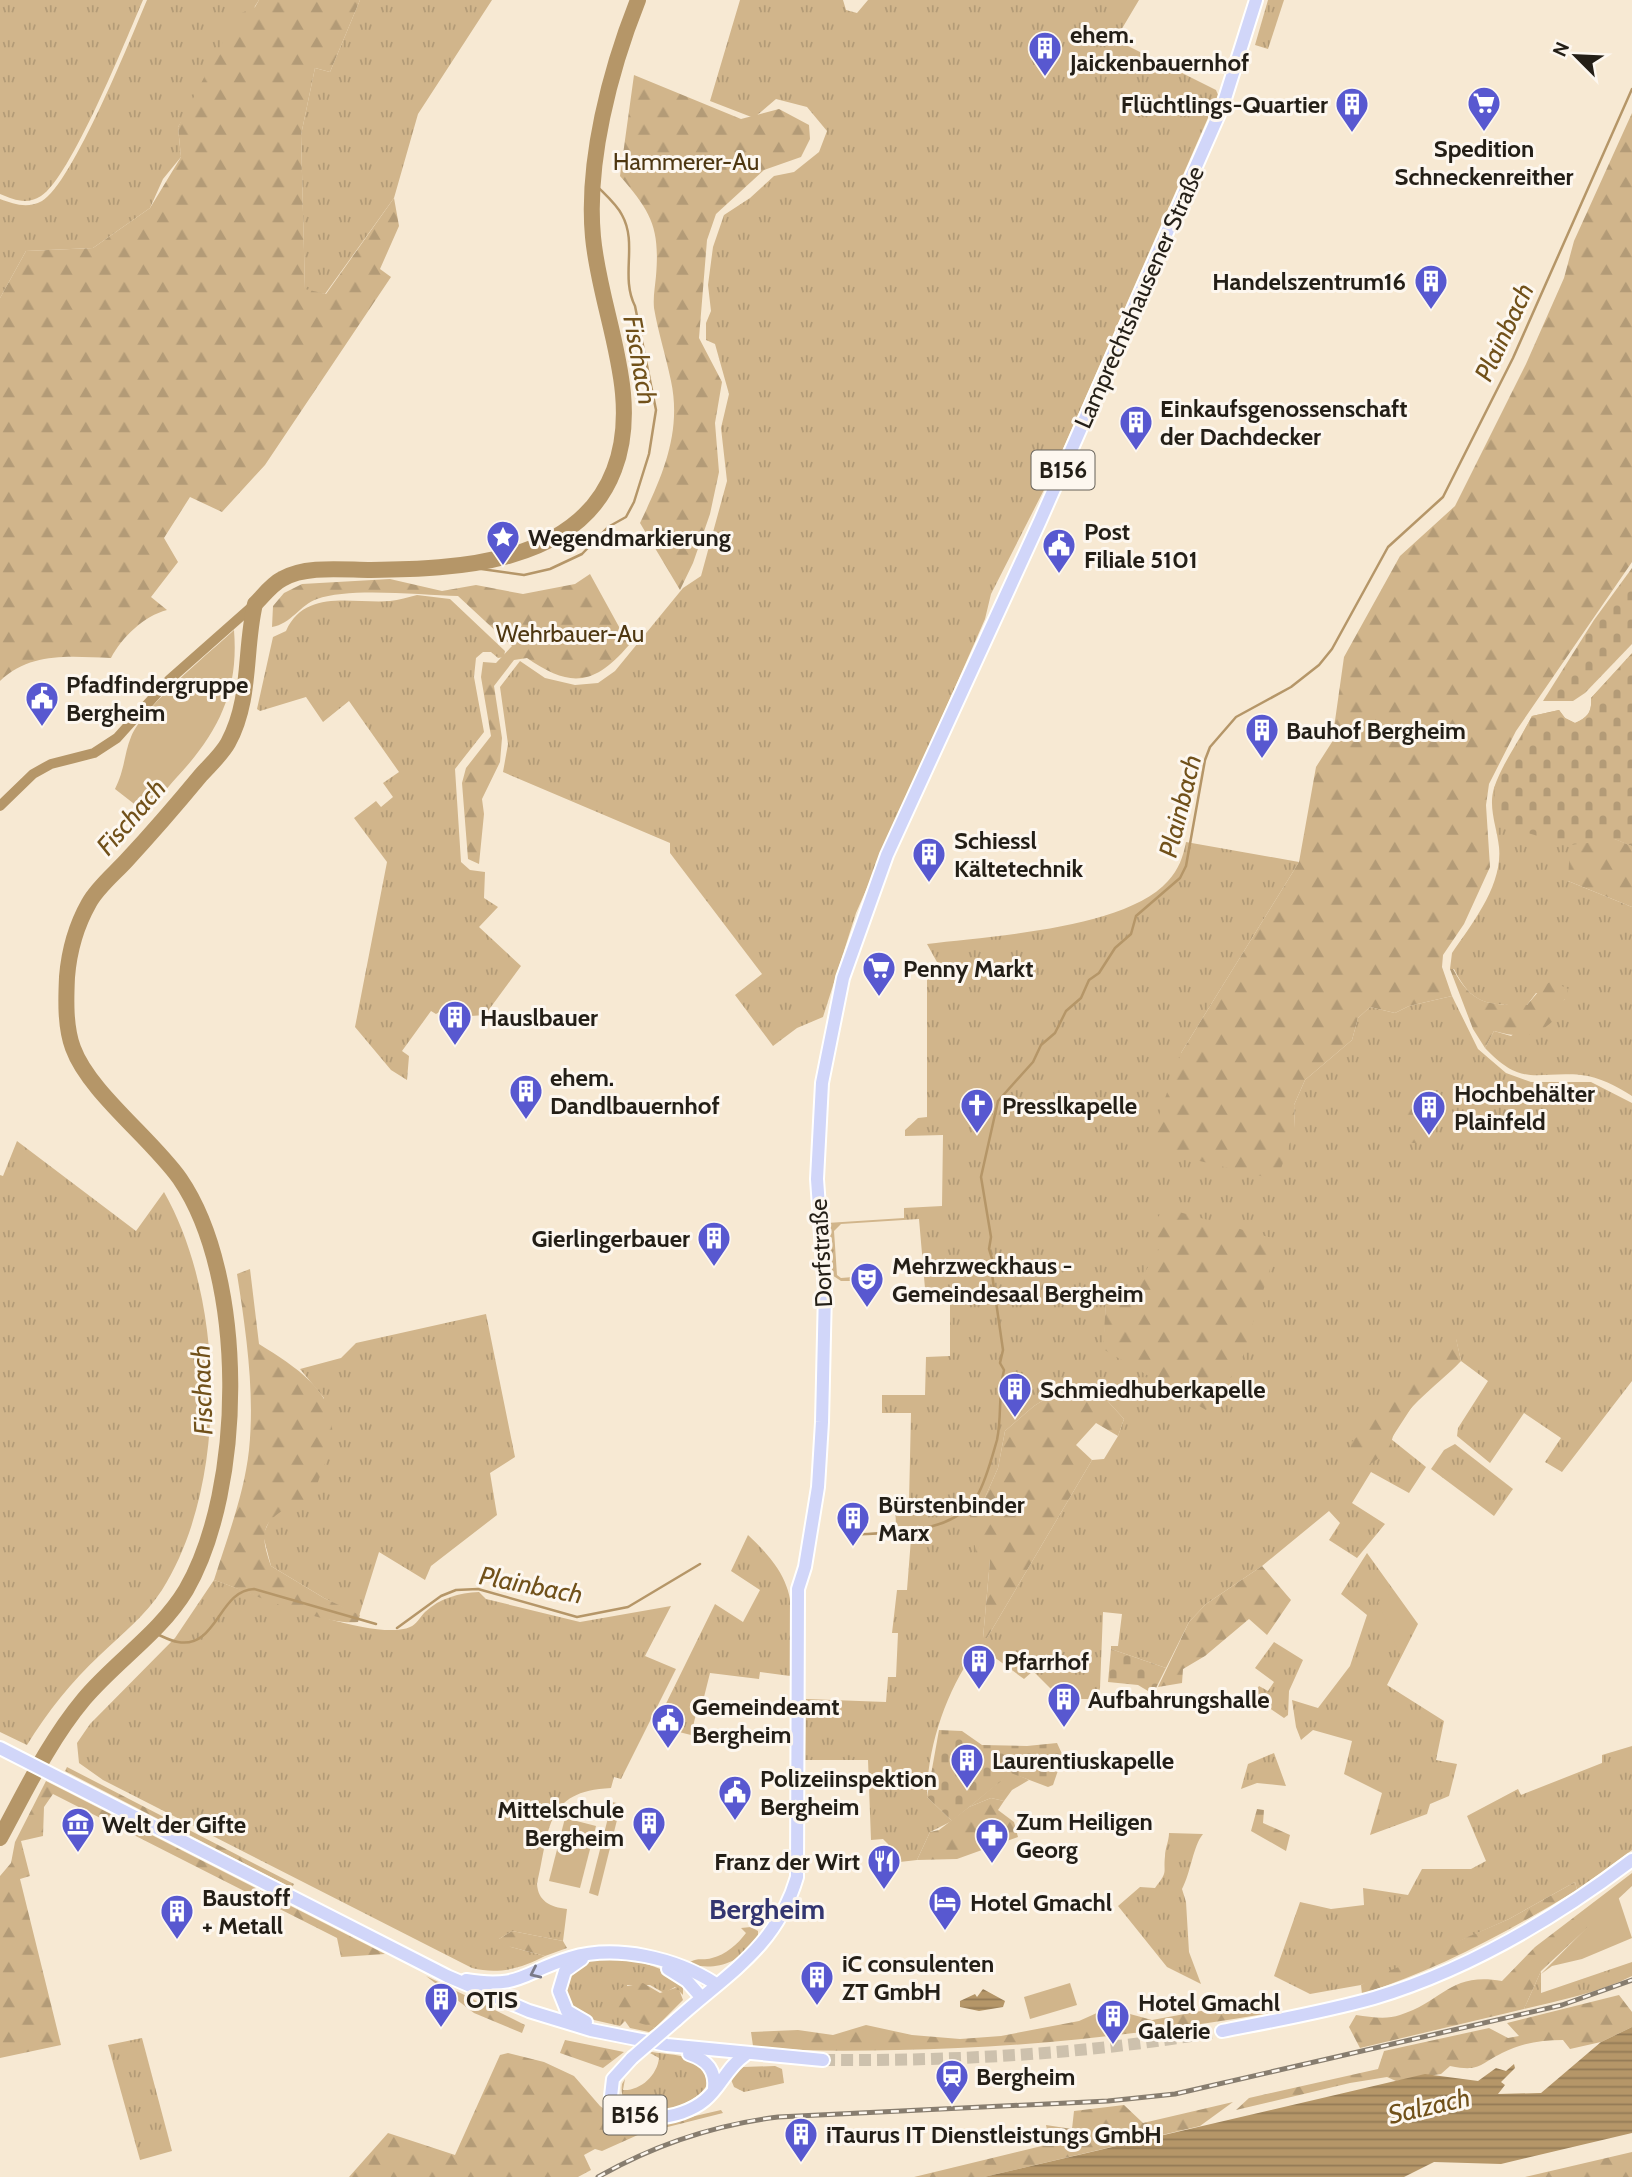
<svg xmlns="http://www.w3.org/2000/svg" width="1632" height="2177" viewBox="0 0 1632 2177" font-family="Cabin,sans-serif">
	<defs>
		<pattern id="grass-tufts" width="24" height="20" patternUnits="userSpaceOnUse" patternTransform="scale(1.75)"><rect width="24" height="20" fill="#d1b58b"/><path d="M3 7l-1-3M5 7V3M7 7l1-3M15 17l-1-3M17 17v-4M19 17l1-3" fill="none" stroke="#b39b77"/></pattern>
		<pattern id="forest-firs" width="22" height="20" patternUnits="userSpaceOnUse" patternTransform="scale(1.75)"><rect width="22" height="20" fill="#d1b58b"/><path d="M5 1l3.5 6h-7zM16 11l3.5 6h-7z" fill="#b39b77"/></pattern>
		<pattern id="cemetery-stones" width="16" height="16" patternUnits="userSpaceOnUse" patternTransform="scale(1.75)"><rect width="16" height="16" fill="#d1b58b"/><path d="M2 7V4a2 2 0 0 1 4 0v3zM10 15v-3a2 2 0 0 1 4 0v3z" fill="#b39b77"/></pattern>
		<pattern id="water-rules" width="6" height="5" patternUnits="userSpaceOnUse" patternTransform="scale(1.75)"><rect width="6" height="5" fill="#b59668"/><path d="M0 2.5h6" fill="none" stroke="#937a55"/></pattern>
	</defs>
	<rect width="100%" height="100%" fill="#f7e9d3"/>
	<g fill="url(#grass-tufts)" fill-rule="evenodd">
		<path d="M0 0H143C127 37 70 179 41 196 27 205 14 200 0 194Z"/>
		<path d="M147 0H259L178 127 181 157 163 179 150 208 93 248 26 251 0 298V199C14 204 27 209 42 201 72 184 131 38 147 0Z"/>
		<polygon points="360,0 492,0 418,114 394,198 325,294 305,290 301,135 315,68 330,72"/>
		<polygon points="740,0 843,0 846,10 857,13 868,0 1139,0 1114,42 1122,43 1216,90 1218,95 1052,474 991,594 985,619 856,913 823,1017 797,1028 773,1046 735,995 762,974 670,853 670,843 503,772 508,744 500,687 520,661 545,678 575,685 598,683 615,671 683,588 701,576 727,481 721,428 729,394 715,344 706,340 706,323 711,311 708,285 713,247 724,215 750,198 774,176 794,172 819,152 827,131 807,107 776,99 754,118 710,101"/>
		<polygon points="1268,0 1284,0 1268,49 1255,45"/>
		<path d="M417 595 450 599 505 651 504 657 498 658 491 652H483L476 658 474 677 484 732 455 769 461 862 470 870 485 872 484 898 498 907 479 927 521 966 485 1015 471 1016 450 1006 436 1014 431 1011 402 1051 409 1056 407 1080 391 1070 355 1027 387 862 354 818 376 801 381 807 393 797 383 783 399 772 349 701 323 722 306 697 260 711 257 709 273 637 286 631C305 588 353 604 390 601 399 600 408 597 417 595Z"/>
		<path d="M1632 653V846L1615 839 1568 881 1632 907V1096C1616 1086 1600 1077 1581 1075 1535 1071 1523 1088 1485 1048L1494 1031 1511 1036 1565 999 1536 993 1527 1005C1489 1005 1472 1006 1454 969H1450L1452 953C1472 924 1503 885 1499 847 1497 827 1488 808 1494 788 1502 764 1520 739 1532 716L1559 710 1565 718 1575 723C1588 717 1592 712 1591 698Z"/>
		<path d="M1186 842 1299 862 1181 1053 1295 1128 1294 1105 1305 1080 1352 1040 1358 1018 1370 1007 1395 1013 1409 1006 1452 996 1478 1049 1506 1073 1531 1082H1591L1632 1103V1381L1562 1472 1545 1462 1561 1438 1524 1413 1490 1463 1457 1436 1458 1428 1488 1381 1461 1361 1456 1339 1391 1439 1426 1467 1409 1493 1371 1472 1352 1503 1385 1524 1357 1558 1329 1540 1340 1523 1329 1511 1262 1566 1206 1604 1189 1622 1166 1668 1111 1649V1646H1118L1122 1614 1103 1612 1100 1688 1096 1699H1078L1066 1711 1060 1705 1063 1701 1033 1671 1024 1679 979 1646C948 1686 927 1745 927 1797L952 1821 930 1832 917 1860 891 1863 888 1844 883 1839 871 1840 868 1760H805L806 1699 886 1702 888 1677H896L898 1633H892L897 1590H907L912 1526H896L895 1503H909L911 1413H882V1395H925L926 1357 950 1356V1299L926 1300 919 1219 841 1224 834 1231 837 1275 841 1278 853 1277 857 1271 855 1281H841L832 1275 827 1223 904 1218V1208L942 1206 943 1135 905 1136V1130L918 1118 927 1117V974L943 973 927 944C989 936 1126 929 1168 881 1179 869 1183 857 1186 842ZM1160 1249 1104 1349 1106 1302 1134 1291ZM1066 1386 1103 1396 1124 1419 1118 1436 1104 1459 1092 1460 987 1638H983L990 1560 970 1514 983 1502 998 1468 1005 1431 1034 1406Z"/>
		<path d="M17 1141 136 1231 164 1192C225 1299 229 1484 162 1590 146 1615 122 1634 100 1655 71 1682 48 1711 27 1745L0 1732V1175L3 1176Z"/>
		<polygon points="486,1314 515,1457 490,1473 497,1515 431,1566 425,1580 379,1552 359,1616 324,1598 271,1566 263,1535 324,1398 300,1369 341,1358 356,1343"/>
		<polygon points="1455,1444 1513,1489 1494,1516 1431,1469 1444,1450"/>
		<path d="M748 1535C802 1585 792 1608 790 1676L760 1672 759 1679 710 1673 704 1697H700L691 1735 655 1726 715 1604 743 1622 760 1590 731 1571Z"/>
		<polygon points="1367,1553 1418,1624 1387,1685 1444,1721 1436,1760 1457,1764 1449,1796 1430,1804 1427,1814 1370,1835 1382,1793 1344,1774 1352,1741 1313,1730 1301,1740 1296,1727 1292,1700 1318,1708 1350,1666 1367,1615 1341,1594"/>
		<path d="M214 1580C252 1593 375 1643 410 1627 416 1625 420 1617 425 1612 440 1598 459 1593 479 1592L486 1599 580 1622 671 1606 645 1656 676 1669 621 1779 614 1777 611 1788C544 1791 550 1830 537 1884 538 1901 550 1907 567 1909L563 1941 512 1931 499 1939 511 1947 545 1956C522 1968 499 1975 472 1968L103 1780 79 1763 77 1743 90 1724 175 1638Z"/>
		<polygon points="1274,1642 1303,1660 1289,1691 1288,1715 1284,1718 1252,1696 1259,1686 1268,1691 1274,1682 1255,1668"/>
		<polygon points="1632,1746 1632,1850 1577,1890 1575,1882 1509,1919 1361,1985 1310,1994 1274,1976 1300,1902 1331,1909 1364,1905 1363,1888 1408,1895 1422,1869 1471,1869 1486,1861 1467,1816 1518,1789 1521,1795 1602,1763 1602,1755"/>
		<polygon points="1274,1753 1286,1786 1257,1783 1241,1789 1248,1764"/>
		<polygon points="1011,1772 1029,1780 1012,1790 1004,1801 991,1798 969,1807"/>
		<path d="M1169 1833 1203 1834C1193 1846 1191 1872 1182 1889L1186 1902 1189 1952 1201 1984 1167 1967 1118 1906 1140 1887 1155 1888C1169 1870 1163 1874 1165 1856 1165 1848 1169 1841 1169 1833Z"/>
		<path d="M751 1927 758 1931V1940C717 1986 687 1960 638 1952 614 1949 586 1954 562 1954 612 1939 642 1954 690 1962 699 1957 702 1961 712 1958 725 1955 738 1944 746 1933L741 1928Z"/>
		<path d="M600 1958C630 1959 660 1963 683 1984V2000V1995L675 1987 664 1993 650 1985H627L634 2019 655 2028 649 2032 630 2028 625 2021 620 2026 581 2017 564 1997 567 1973 580 1964Z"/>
		<path d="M1632 1962V1976C1598 1993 1561 2000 1524 2009L1541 1971V1993Z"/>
		<polygon points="142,2038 172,2151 140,2160 108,2045"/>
		<path d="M652 2052C677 2056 698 2053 709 2079 702 2112 615 2128 622 2084L625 2079 623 2090C640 2091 657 2076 659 2058L650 2053Z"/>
		<polygon points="775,2066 782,2069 784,2083 744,2092 734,2087 730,2077 743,2067"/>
	</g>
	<g fill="url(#forest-firs)">
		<path d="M259 0H360L330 72 315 68 301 135 305 289 326 294 394 198 399 226 380 269 391 277 265 465 222 512 190 497 164 538 178 562 151 597 167 610C144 616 122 637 111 658 71 657 32 651 0 681V298L26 251 93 248 150 208 181 157 178 127 237 15 255 7Z"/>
		<path d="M634 75 741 119 779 109 809 125 810 139 801 157 764 170 716 214 707 240 699 338 722 382 715 423 719 472 710 514 693 563 680 590 640 523C662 477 682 433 671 381 666 356 658 332 654 308 653 297 655 287 656 276 660 227 651 212 620 176Z"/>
		<polygon points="1632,113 1632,562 1516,731 1489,784 1486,805 1490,867 1464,924 1443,955 1442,967 1452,996 1409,1006 1395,1013 1370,1007 1358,1018 1352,1040 1305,1080 1294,1105 1295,1128 1277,1180 1155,1150 1157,1121 1181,1053 1299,862 1316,767 1332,742 1344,657 1400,556 1455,506 1526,364 1564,278 1574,241"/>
		<path d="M590 574 629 645C594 686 570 688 527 658L514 660 494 686 502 738 500 762 482 799 484 814 479 864 468 859 462 783 466 768 491 736 481 677 483 662 496 663 512 646 458 596C421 595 349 587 317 599 300 605 291 624 272 627L273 606 284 593 302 584 390 579 442 591 476 585 523 594 575 584Z"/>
		<polygon points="1615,839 1632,846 1632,907 1568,881 1570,845"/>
		<path d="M1450 969H1453C1472 1005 1488 1005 1527 1005L1544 985 1552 981 1568 989 1565 999 1558 1007V1016C1538 1037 1522 1039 1494 1031L1485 1048 1473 1029Z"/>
		<polygon points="1432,1097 1444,1108 1440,1112 1436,1109 1414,1112 1415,1132 1423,1134 1424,1143 1404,1143 1402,1109 1410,1100"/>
		<polygon points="1165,1208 1279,1240 1240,1365 1206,1410 1103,1349 1106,1301 1134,1290 1159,1249 1151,1226"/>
		<path d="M250 1269 259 1344C307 1374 351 1402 324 1466 320 1474 317 1489 311 1495 307 1500 297 1502 292 1505 260 1522 260 1534 271 1566L324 1598 360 1615 358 1622C323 1626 249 1592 214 1580 227 1538 244 1495 249 1450 255 1393 246 1331 237 1274Z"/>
		<path d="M1456 1338 1461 1361C1438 1386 1393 1413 1390 1450L1365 1468 1349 1459 1351 1443 1389 1400Z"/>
		<polygon points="1067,1385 1103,1396 1124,1419 1118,1436 1096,1423 1076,1445 1092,1460 987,1638 983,1638 990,1560 977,1559 970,1514 983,1502 998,1468 1005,1431 1034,1406"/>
		<polygon points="1262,1566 1291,1600 1267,1635 1249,1619 1205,1656 1183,1669 1182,1683 1158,1687 1189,1622 1206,1604"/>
		<polygon points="67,1767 294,1884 292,1888 65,1771"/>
		<polygon points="46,1781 385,1954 341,1957 337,1938 53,1794 44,1807 43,1836 21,1841 30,1876 20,1879 61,2045 0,2058 0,1876 11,1863 15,1842"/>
		<polygon points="991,1798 1004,1801 998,1810 1014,1822 1018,1837 957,1859 917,1860 930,1832 939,1830 969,1807"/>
		<polygon points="1257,1809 1264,1810 1263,1823 1290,1835 1286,1851 1251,1831"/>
		<path d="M1632 1873V1886L1541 1971 1524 2009 1360 2048 1349 2027 1356 2015C1371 2017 1386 2020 1400 2015 1444 2001 1450 1972 1502 1981L1535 1947Z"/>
		<path d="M1575 1882 1577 1890C1509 1931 1438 1970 1362 1994L1361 1985 1373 1978 1509 1919Z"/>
		<polygon points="512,1931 563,1941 567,1948 545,1956 499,1944 499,1939"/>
		<polygon points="426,1976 525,2025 522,2033 474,2013"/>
		<path d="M643 1983 660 1993 678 1987 683 2000 655 2028 621 2017 612 2005C613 1984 627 1987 643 1983Z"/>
		<path d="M1619 1995 1632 2012V2027L1601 2042 1570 2049 1563 2040C1541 2040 1522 2043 1502 2053 1478 2065 1480 2072 1450 2066L1441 2074 1396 2081 1387 2077 1350 2083 1236 2110 1249 2098 1378 2069 1384 2051 1489 2028 1508 2038 1519 2036 1507 2023Z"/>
		<path d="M1255 2001 1270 2013C1146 2034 1023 2048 898 2050 849 2051 802 2052 753 2046L751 2032 798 2030 833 2035 866 2025 912 2035 960 2039 1001 2036 1079 2021 1108 2008 1152 2020Z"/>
		<polygon points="565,2040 624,2052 603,2068 560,2053"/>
		<polygon points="508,2053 544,2062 574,2076 600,2106 626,2125 630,2131 721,2110 723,2113 640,2134 602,2151 595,2149 584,2155 591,2170 578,2177 349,2177 388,2133 455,2155 500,2055"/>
		<polygon points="1233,2102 1200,2126 984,2177 914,2177 1050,2144 1046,2125 1072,2129 1074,2111 1124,2105 1143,2123"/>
		<polygon points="1632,2152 1632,2177 1525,2177"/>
	</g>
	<g fill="url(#cemetery-stones)">
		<polygon points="1632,568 1632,644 1585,693 1573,701 1543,701 1594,620"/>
		<path d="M1632 654V846L1615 839 1570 845 1495 824 1494 788 1532 716 1559 710 1565 718 1575 723C1588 718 1592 712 1591 698Z"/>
		<polygon points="1111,1649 1166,1668 1153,1694 1138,1685 1108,1682"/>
		<polygon points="939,1730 962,1731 982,1745 1027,1746 1057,1743 1063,1756 1053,1785 1048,1787 1011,1773 952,1821 927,1797"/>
	</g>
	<g fill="#d1b58b">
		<path d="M234 630C239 692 218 733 177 777 167 788 155 804 142 810L115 789C125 769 124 754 131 737 145 705 207 655 234 630Z"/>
		<polygon points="1392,1591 1416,1623 1400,1655 1378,1602"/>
		<polygon points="612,1802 621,1804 598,1896 589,1893"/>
		<polygon points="565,1818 596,1826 580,1888 549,1881"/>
		<polygon points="1618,1896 1632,1938 1582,1959 1552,1966 1541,1974"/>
		<polygon points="1070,1983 1077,2005 1030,2019 1024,1997"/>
	</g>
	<g fill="url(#water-rules)">
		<polygon points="983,1989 1005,2001 1003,2007 979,2011 960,2007 960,2001 975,1994 977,1997"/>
		<polygon points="1632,2027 1632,2133 1501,2164 1434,2162 1404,2177 984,2177 1425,2074 1478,2081 1496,2068 1506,2071 1514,2064 1515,2068 1501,2082 1505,2085 1498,2094 1541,2093 1601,2042"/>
	</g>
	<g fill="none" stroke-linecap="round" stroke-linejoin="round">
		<g stroke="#b59668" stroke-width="2.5">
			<path d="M467 567 524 575 550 569 582 554 608 527 626 517 634 502 649 454 656 410 635 306C620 276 638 244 622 215 616 203 602 192 593 182"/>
			<path d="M848 1535C888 1532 953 1536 977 1496 986 1481 992 1457 997 1440 1002 1416 998 1393 1004 1370L1000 1363 1003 1350 992 1274 993 1262 989 1249 991 1237 981 1177 998 1101 1033 1062 1041 1045 1055 1033 1066 1011 1081 998 1089 980 1099 973 1115 948 1131 934 1136 916 1180 878 1186 866 1205 760 1210 747 1236 717 1291 687 1319 665 1332 649 1388 547 1443 497 1513 358 1632 89"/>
			<polyline points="397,1628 441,1596 456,1590 478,1589 577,1617 628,1607 700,1564"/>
			<path d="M152 1632C160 1635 170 1641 178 1642 217 1649 219 1590 254 1589L376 1624"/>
		</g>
		<polyline stroke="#b59668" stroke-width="10" points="0,806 33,774 51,764 94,753 117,738 169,680 255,604"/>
		<path stroke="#b59668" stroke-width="16" d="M0 1838C26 1790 49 1741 84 1699 116 1661 160 1633 186 1590 245 1488 247 1277 180 1179 151 1138 89 1092 73 1048 65 1027 66 999 67 977 69 952 76 926 89 903 97 888 114 874 126 861 152 833 177 804 201 775 210 765 222 754 228 743 252 699 244 650 255 604 263 596 272 584 282 579 306 565 344 570 371 570 455 569 578 565 614 470 643 395 600 314 593 237 586 162 610 70 638 0"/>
		<path stroke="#cdc1ad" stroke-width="12" stroke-dasharray="12 6" stroke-linecap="butt" d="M823 2060C960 2061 1088 2054 1222 2031"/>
		<defs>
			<g id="major">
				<polyline points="0,1748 447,1976 529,2011 591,2030 667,2045 823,2060"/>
				<polyline points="582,1959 565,1971 559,1991 567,2011 586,2022"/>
				<polyline points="668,1969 687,1981 701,1997"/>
				<path d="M466 1980C521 1989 523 1972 570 1958 616 1944 676 1958 716 1984"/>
				<path d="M676 2020C728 1973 776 1948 797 1877L798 1589 805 1567 818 1487 822 1422 825 1291 817 1179 822 1083 843 978 887 855 1040 521 1223 105 1256 0"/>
				<path d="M1222 2031C1273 2021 1324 2012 1374 1998 1468 1970 1554 1919 1632 1860"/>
				<path d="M689 2054C707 2060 716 2070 714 2089"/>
				<path d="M632 2058 613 2079 611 2096C627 2127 680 2121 705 2100 721 2087 727 2067 745 2055"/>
			</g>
		</defs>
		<use href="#major" stroke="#fff" stroke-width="16"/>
		<use href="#major" stroke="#d1d6f9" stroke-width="12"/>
		<defs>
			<path id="rail" d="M598 2177C654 2145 713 2125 778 2117L1108 2101 1175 2094 1562 2005 1632 1980"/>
		</defs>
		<use href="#rail" stroke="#877d6f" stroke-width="5"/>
		<use href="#rail" stroke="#fdf7ef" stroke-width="2.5" stroke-dasharray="8" stroke-linecap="butt"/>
		<defs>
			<polyline id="major-bridge" points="632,2058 676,2020"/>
		</defs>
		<use href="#major-bridge" stroke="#fff" stroke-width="16" stroke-linecap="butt"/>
		<use href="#major-bridge" stroke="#d1d6f9" stroke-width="12"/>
	</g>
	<defs><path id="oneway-chevron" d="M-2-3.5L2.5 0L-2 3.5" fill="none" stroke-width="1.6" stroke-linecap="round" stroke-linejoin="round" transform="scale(1.75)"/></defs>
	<use stroke="#7a7a88" href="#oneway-chevron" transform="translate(535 1973) rotate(155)"/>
	<defs>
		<symbol id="building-pin" viewBox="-11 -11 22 30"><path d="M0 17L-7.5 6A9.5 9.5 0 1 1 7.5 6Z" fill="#5858d0" stroke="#fdf7ef"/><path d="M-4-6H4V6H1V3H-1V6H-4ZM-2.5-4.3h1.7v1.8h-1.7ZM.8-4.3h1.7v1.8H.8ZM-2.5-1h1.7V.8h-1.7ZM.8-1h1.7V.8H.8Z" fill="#fff"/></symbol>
		<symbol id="supermarket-pin" viewBox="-11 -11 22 30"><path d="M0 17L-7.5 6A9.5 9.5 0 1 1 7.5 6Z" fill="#5858d0" stroke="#fdf7ef"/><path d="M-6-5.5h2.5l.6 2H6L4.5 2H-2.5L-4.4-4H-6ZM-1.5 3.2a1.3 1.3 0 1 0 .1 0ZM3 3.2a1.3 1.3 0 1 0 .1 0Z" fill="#fff"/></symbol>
		<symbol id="sight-pin" viewBox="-11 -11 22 30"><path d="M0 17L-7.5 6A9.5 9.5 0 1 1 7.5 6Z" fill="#5858d0" stroke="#fdf7ef"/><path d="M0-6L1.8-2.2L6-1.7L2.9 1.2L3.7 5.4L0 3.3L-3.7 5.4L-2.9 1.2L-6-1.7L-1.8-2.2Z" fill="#fff"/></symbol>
		<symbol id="civic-pin" viewBox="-11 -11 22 30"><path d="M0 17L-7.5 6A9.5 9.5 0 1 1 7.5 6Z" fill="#5858d0" stroke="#fdf7ef"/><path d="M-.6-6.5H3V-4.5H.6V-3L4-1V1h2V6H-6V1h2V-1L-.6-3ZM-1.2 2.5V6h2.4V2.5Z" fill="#fff"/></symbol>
		<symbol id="church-pin" viewBox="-11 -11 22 30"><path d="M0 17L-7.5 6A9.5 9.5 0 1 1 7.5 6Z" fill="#5858d0" stroke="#fdf7ef"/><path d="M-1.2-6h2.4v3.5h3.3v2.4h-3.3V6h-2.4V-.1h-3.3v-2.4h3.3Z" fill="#fff"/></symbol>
		<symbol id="theatre-pin" viewBox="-11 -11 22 30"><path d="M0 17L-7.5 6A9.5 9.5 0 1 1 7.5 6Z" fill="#5858d0" stroke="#fdf7ef"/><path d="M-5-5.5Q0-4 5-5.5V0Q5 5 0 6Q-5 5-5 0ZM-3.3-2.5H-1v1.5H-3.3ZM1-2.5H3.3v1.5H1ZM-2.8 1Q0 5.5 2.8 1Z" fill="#fff"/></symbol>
		<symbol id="museum-pin" viewBox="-11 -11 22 30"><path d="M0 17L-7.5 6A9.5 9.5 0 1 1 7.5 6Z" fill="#5858d0" stroke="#fdf7ef"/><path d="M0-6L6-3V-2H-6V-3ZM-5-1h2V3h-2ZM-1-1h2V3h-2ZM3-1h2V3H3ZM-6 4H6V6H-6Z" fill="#fff"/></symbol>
		<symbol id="pharmacy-pin" viewBox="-11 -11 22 30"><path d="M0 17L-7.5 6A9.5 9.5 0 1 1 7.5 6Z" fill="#5858d0" stroke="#fdf7ef"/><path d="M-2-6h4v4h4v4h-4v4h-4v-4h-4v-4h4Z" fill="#fff"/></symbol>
		<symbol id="restaurant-pin" viewBox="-11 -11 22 30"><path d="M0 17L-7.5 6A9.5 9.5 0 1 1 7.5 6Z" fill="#5858d0" stroke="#fdf7ef"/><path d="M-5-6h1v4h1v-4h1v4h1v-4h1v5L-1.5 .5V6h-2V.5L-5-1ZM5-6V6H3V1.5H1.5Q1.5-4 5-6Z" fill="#fff"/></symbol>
		<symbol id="hotel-pin" viewBox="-11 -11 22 30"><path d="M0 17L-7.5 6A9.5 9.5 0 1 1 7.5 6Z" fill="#5858d0" stroke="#fdf7ef"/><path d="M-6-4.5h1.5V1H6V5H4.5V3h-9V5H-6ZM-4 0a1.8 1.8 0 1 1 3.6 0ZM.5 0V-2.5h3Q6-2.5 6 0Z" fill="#fff"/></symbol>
		<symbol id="station-pin" viewBox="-11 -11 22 30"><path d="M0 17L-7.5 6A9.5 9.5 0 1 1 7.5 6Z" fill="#5858d0" stroke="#fdf7ef"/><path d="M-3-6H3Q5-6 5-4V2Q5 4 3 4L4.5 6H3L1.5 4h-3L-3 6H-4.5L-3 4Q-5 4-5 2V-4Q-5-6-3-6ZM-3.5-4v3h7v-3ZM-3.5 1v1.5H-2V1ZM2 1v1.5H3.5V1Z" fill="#fff"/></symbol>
	</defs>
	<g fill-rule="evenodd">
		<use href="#building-pin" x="1026" y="29" width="38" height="52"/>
		<use href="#supermarket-pin" x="1465" y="84" width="38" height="52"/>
		<use href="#building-pin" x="1333" y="85" width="38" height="52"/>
		<use href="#building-pin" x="1412" y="262" width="38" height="52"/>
		<use href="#building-pin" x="1117" y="403" width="38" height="52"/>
		<use href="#sight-pin" x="484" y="518" width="38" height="52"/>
		<use href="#civic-pin" x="1040" y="526" width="38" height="52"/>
		<use href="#civic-pin" x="23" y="679" width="38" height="52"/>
		<use href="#building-pin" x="1243" y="711" width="38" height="52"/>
		<use href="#building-pin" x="910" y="835" width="38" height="52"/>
		<use href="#supermarket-pin" x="860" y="949" width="38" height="52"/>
		<use href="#building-pin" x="436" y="998" width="38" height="52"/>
		<use href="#building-pin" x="507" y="1072" width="38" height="52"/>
		<use href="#church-pin" x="958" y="1086" width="38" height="52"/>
		<use href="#building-pin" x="1410" y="1088" width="38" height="52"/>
		<use href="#building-pin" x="695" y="1219" width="38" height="52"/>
		<use href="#theatre-pin" x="848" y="1260" width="38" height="52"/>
		<use href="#building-pin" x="996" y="1370" width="38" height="52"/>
		<use href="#building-pin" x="834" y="1499" width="38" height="52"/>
		<use href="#building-pin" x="960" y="1642" width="38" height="52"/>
		<use href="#building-pin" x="1045" y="1680" width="38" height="52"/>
		<use href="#civic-pin" x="649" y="1701" width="38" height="52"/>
		<use href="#building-pin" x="948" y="1741" width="38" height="52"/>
		<use href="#civic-pin" x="716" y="1773" width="38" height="52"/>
		<use href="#building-pin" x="630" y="1804" width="38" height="52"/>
		<use href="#museum-pin" x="59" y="1805" width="38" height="52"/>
		<use href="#pharmacy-pin" x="973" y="1816" width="38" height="52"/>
		<use href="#restaurant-pin" x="865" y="1842" width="38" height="52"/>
		<use href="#hotel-pin" x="926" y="1883" width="38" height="52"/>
		<use href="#building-pin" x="158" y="1892" width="38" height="52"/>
		<use href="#building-pin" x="798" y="1958" width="38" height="52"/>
		<use href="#building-pin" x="422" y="1980" width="38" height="52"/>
		<use href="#building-pin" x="1094" y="1997" width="38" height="52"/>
		<use href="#station-pin" x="933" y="2057" width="38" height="52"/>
		<use href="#building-pin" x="782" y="2115" width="38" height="52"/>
	</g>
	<g text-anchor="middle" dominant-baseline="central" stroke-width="6" stroke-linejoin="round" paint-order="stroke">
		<g fill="#fdf7ef" stroke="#656058" stroke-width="2">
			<rect x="1031.5" y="450.5" width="63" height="39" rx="5"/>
			<rect x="603.5" y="2095.5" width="63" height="39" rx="5"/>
		</g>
		<g font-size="23" font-weight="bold" fill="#241f17">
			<text x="1063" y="470">B156</text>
			<text x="635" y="2115">B156</text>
		</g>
		<g font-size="24" font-weight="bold" fill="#241f17" stroke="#fdf7ef" text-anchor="start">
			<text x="1070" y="34">ehem.<tspan x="1070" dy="28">Jaickenbauernhof</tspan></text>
			<text x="1328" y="104" text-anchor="end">Flüchtlings-Quartier</text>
			<text x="1484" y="148" text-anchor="middle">Spedition<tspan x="1484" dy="28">Schneckenreither</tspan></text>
			<text x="1406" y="281" text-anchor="end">Handelszentrum16</text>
			<text x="1160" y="408">Einkaufsgenossenschaft<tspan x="1160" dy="28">der Dachdecker</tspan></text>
			<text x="1084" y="531">Post<tspan x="1084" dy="28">Filiale 5101</tspan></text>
			<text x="528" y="537">Wegendmarkierung</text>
			<text x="66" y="684">Pfadfindergruppe<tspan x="66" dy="28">Bergheim</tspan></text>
			<text x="1286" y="730">Bauhof Bergheim</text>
			<text x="954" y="840">Schiessl<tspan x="954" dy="28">Kältetechnik</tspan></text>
			<text x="903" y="968">Penny Markt</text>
			<text x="480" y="1017">Hauslbauer</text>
			<text x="550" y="1077">ehem.<tspan x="550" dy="28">Dandlbauernhof</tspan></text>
			<text x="1454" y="1093">Hochbehälter<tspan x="1454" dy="28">Plainfeld</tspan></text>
			<text x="1002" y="1105">Presslkapelle</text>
			<text x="690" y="1238" text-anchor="end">Gierlingerbauer</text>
			<text x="892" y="1265">Mehrzweckhaus -<tspan x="892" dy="28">Gemeindesaal Bergheim</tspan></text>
			<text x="1040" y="1389">Schmiedhuberkapelle</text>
			<text x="878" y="1504">Bürstenbinder<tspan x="878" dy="28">Marx</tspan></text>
			<text x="1004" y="1661">Pfarrhof</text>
			<text x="1088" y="1699">Aufbahrungshalle</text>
			<text x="692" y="1706">Gemeindeamt<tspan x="692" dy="28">Bergheim</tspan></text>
			<text x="992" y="1760">Laurentiuskapelle</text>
			<text x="760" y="1778">Polizeiinspektion<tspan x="760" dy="28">Bergheim</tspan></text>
			<text x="624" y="1809" text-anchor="end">Mittelschule<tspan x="624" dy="28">Bergheim</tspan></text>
			<text x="1016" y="1821">Zum Heiligen<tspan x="1016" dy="28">Georg</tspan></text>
			<text x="102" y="1824">Welt der Gifte</text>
			<text x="860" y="1861" text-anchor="end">Franz der Wirt</text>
			<text x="202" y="1897">Baustoff<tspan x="202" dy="28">+ Metall</tspan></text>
			<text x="970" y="1902">Hotel Gmachl</text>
			<text x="842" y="1963">iC consulenten<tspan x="842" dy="28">ZT GmbH</tspan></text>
			<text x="466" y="1999">OTIS</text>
			<text x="1138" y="2002">Hotel Gmachl<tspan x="1138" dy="28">Galerie</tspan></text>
			<text x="976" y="2076">Bergheim</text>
			<text x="826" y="2134">iTaurus IT Dienstleistungs GmbH</text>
		</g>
		<g font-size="24" fill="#4e3711" stroke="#fdf7ef">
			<text x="686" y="161">Hammerer-Au</text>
			<text x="570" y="633">Wehrbauer-Au</text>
		</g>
		<g font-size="24" fill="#241f17" stroke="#fdf7ef">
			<text transform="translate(1139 297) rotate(-66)">Lamprechtshausener Straße</text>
			<text transform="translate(821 1253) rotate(-93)">Dorfstraße</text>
		</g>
		<g font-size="26" font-style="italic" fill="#71511a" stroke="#fdf7ef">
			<text transform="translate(1504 332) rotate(-65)">Plainbach</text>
			<text transform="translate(640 360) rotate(80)">Fischach</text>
			<text transform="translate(1180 806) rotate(-76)">Plainbach</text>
			<text transform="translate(131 817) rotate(-49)">Fischach</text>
			<text transform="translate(202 1390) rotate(-92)">Fischach</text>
			<text transform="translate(531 1585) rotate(11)">Plainbach</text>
			<text transform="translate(1429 2106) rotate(-13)">Salzach</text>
		</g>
		<g font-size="28" font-weight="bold" fill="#333570" stroke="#fdf7ef">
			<text x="767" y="1909">Bergheim</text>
		</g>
	</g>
	<g transform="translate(1576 56) rotate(294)" stroke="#fdf7ef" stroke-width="5" paint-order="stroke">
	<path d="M0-5L12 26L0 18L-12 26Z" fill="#241f17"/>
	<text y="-10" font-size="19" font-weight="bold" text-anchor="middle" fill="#241f17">N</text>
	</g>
</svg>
